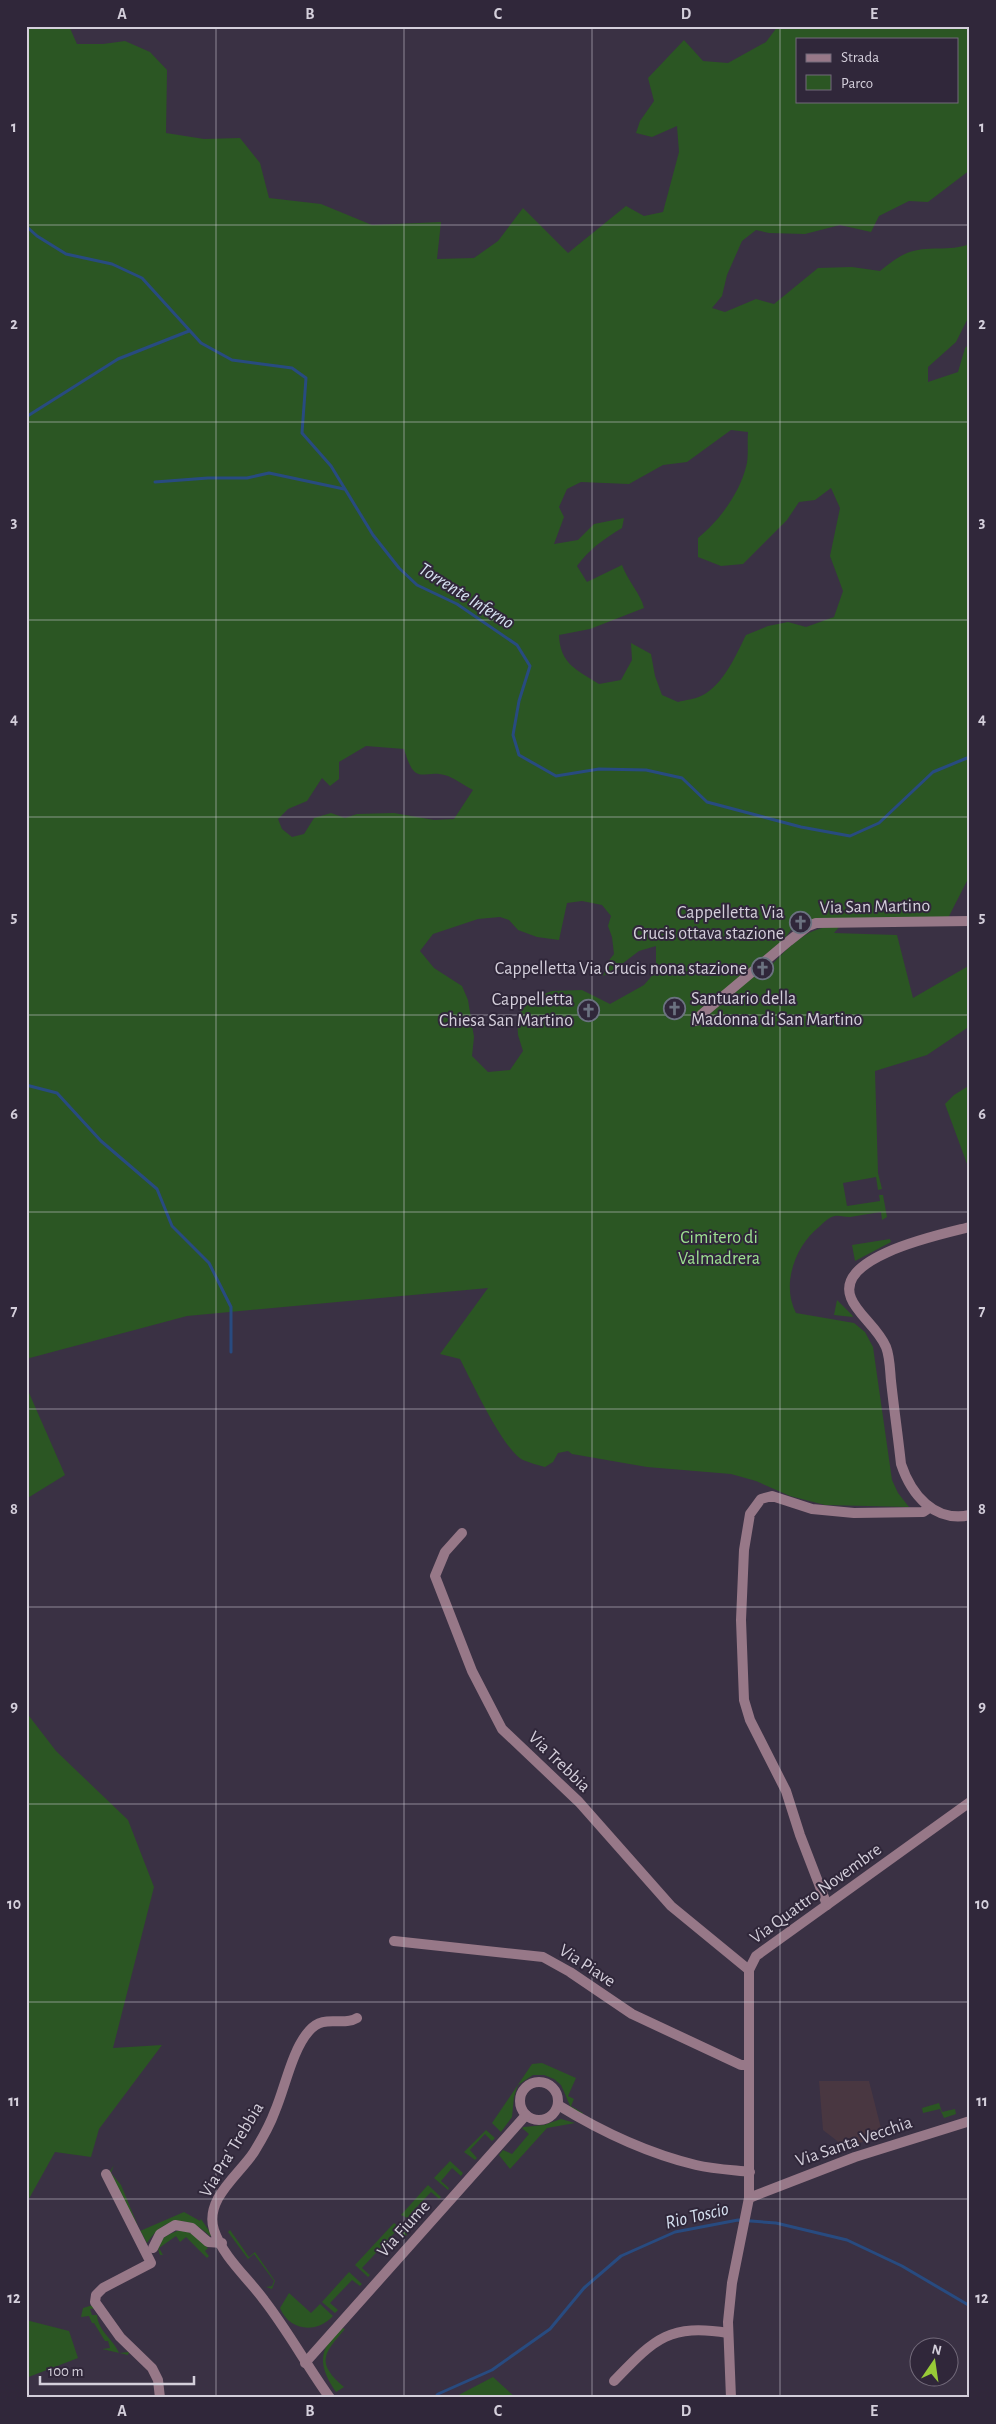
<svg xmlns="http://www.w3.org/2000/svg" width="996" height="2424" viewBox="0 0 996 2424" font-family="'Alegreya Sans',sans-serif">
	<rect width="100%" height="100%" fill="#3a3144"/>
	<polygon fill="#493741" points="819,2081 869,2081 883,2136 845,2147 823,2130"/>
	<g fill="#2b5623" fill-rule="evenodd">
		<path d="M26 26H69L77 44H103L125 41 150 52 167 70 166 133 204 139 240 138 260 163 269 198 321 204 372 225 441 222 437 259 474 258 498 241 523 208 568 253 626 206 644 216 663 212 679 152 677 126 652 137 636 133 640 121 654 101 648 78 684 40 703 61 728 63 766 42 778 26H970V139L967 145H970V170L928 202 909 201 879 216 871 232 840 225 805 234 769 233 756 230 742 241 727 275 722 296 712 308 725 312 756 299 774 304 818 268 852 267 880 271C888 265 897 257 907 253 926 245 950 252 970 244V314L956 342 928 367V382L958 372 965 348 970 343V755L968 758 970 760V875L948 918 812 921 793 927 768 962 770 967C790 945 809 925 840 926L834 933 897 935 913 998 970 965V1026L927 1055 875 1071 878 1173 882 1189 878 1190 876 1177 843 1183 847 1206 880 1201 879 1195H883L887 1217 882 1220 881 1212C870 1214 860 1215 850 1217 845 1217 839 1215 835 1216 829 1217 823 1223 819 1227 795 1246 781 1285 796 1313L854 1323 865 1332 873 1347 892 1480 898 1493 909 1507 825 1505 790 1496 756 1481 731 1474 647 1467 572 1454 568 1451 558 1453 553 1462 545 1467C538 1465 530 1463 523 1460 503 1450 471 1380 460 1359L440 1354 488 1288 187 1316 26 1359ZM797 39H957V101H797ZM731 430 748 432C747 443 749 457 746 467 739 494 719 521 698 538V557L721 566 743 564 787 520 799 502 815 500 831 488 840 508 830 556 843 591 834 617 806 627 788 622 768 626 746 635C736 655 723 686 701 696 695 699 685 700 678 702L662 695 655 676 651 654 631 643 632 660 621 680 599 684C577 670 560 664 559 635L590 629 644 608C641 594 627 580 622 565L587 582 577 566C589 549 604 539 622 528L624 518 594 524 578 540 554 544 564 517 559 507 567 489 581 482 629 484 663 465 687 462ZM366 746 404 749C416 790 423 767 448 776 457 780 465 786 473 790L454 819 434 820 394 813 357 814 345 818 331 813 314 818 304 834 292 837 282 829 278 819 288 809 307 801 322 778 330 786 339 779V762ZM582 901 602 905 611 916 608 926 612 937 614 954 607 963 603 976 610 973 639 951 656 946V971L644 985 610 1004 582 990 552 991 533 998 517 1016 518 1035 523 1051 510 1070 488 1072 472 1056 474 1037 468 1000 462 986 434 968 420 951 433 934 478 919 500 917 509 920 518 930 537 937 559 940 567 903Z"/>
		<polygon points="970,1085 970,1172 945,1104 954,1095"/>
		<polygon points="890,1239 891,1242 855,1261 852,1245"/>
		<polygon points="837,1300 852,1315 853,1317 834,1315"/>
		<polygon points="26,1386 65,1475 26,1499"/>
		<polygon points="26,1712 56,1751 128,1820 154,1887 113,2048 162,2045 99,2129 91,2157 55,2152 26,2204"/>
		<polygon points="542,2063 576,2078 568,2096 574,2099 571,2106 583,2113 582,2115 571,2108 561,2085 554,2079 544,2075 533,2075 518,2085 514,2097 512,2117 501,2132 492,2123 532,2064"/>
		<polygon points="939,2103 942,2112 955,2109 956,2114 944,2118 940,2109 923,2113 922,2108"/>
		<polygon points="561,2119 575,2123 547,2128 510,2169 499,2155 503,2150 512,2154 529,2134 522,2128 524,2127 544,2125"/>
		<polygon points="486,2130 495,2138 492,2141 485,2134 470,2150 477,2158 475,2160 464,2152"/>
		<polygon points="450,2161 463,2173 461,2176 452,2168 441,2181 449,2188 448,2190 434,2178"/>
		<path d="M114 2165 111 2173 121 2185 140 2231 184 2212 200 2221 201 2219 212 2235 210 2236C187 2214 165 2216 147 2243L109 2173Z"/>
		<polygon points="428,2185 441,2197 439,2199 431,2192 411,2213 419,2221 418,2223 401,2215"/>
		<polygon points="394,2223 407,2234 406,2236 397,2230 362,2268 370,2275 368,2277 355,2265"/>
		<polygon points="230,2230 249,2257 255,2252 275,2281 272,2289 266,2287 272,2286 274,2281 254,2254 248,2259 228,2232"/>
		<path d="M177 2231C191 2229 198 2239 208 2248L205 2251 209 2256 207 2258 186 2237 180 2242 176 2236 159 2248 163 2255H160C154 2241 165 2236 177 2231Z"/>
		<polygon points="349,2272 362,2284 360,2286 352,2280 330,2303 338,2310 335,2313 322,2302"/>
		<path d="M289 2293 311 2313 320 2304 333 2316C317 2334 289 2331 280 2308Z"/>
		<path d="M93 2305 97 2308 90 2309 92 2315H97C98 2331 114 2340 119 2353L129 2352 128 2355 102 2349 110 2348 108 2341H105L94 2323H92L89 2316 81 2317 83 2308Z"/>
		<polygon points="26,2320 69,2331 78,2358 26,2378"/>
		<path d="M343 2328 345 2329C323 2354 316 2363 344 2387L336 2392C324 2374 316 2357 332 2338 335 2334 338 2330 343 2328Z"/>
		<polygon points="493,2377 516,2398 453,2398"/>
	</g>
	<g fill="none" stroke-linecap="round" stroke-linejoin="round">
		<g stroke="#284b80" stroke-width="3">
			<polyline points="26,226 37,236 66,254 112,264 142,278 201,343 232,360 292,368 306,378 302,433 331,466 373,535 399,568 417,585 457,604 517,645 530,666 519,701 513,735 519,755 556,776 599,769 646,770 682,778 707,802 801,827 850,836 879,823 933,772 967,758 970,760"/>
			<polyline points="26,417 118,359 189,331"/>
			<polyline points="155,482 208,478 247,478 269,473 344,489"/>
			<polyline points="26,1085 57,1093 101,1141 157,1189 172,1226 209,1263 231,1307 231,1352"/>
			<polyline points="435,2398 438,2394 492,2370 550,2329 584,2288 621,2256 675,2232 738,2220 776,2223 847,2240 902,2266 970,2306"/>
		</g>
		<g stroke="#977888" stroke-width="10">
			<polyline points="696,1021 702,1014 789,941 808,926 816,923 970,921"/>
			<path d="M970 1227C943 1234 834 1256 851 1298 857 1314 878 1328 886 1347 890 1357 890 1371 891 1381 894 1409 898 1436 901 1464 911 1494 934 1523 970 1515"/>
			<polyline points="462,1533 445,1552 435,1576 472,1671 502,1729 579,1802 671,1906 749,1970"/>
			<polyline points="827,1905 800,1835 786,1791 750,1720 744,1700 741,1620 744,1550 750,1514 761,1499 772,1496 812,1509 854,1513 923,1512 929,1508"/>
			<polyline points="394,1941 543,1957 570,1972 632,2014 741,2065 749,2065"/>
			<circle cx="539" cy="2101" r="19"/>
			<path d="M558 2105C602 2132 646 2153 696 2165 713 2169 732 2170 750 2172"/>
			<polyline points="106,2174 151,2263 103,2288 96,2295 95,2302 120,2337 152,2368 158,2380 160,2398"/>
			<polyline points="749,2198 855,2157 970,2121"/>
			<polyline points="153,2248 160,2234 175,2225 192,2228 208,2242 222,2243"/>
			<polyline points="305,2363 526,2115"/>
			<path d="M614 2381C654 2340 668 2323 728 2333"/>
			<path d="M330 2398C307 2366 288 2331 264 2300 248 2278 223 2257 214 2230 204 2199 240 2174 254 2152 262 2139 270 2125 275 2111 285 2088 292 2050 309 2031 324 2013 342 2027 357 2018"/>
			<polyline points="731,2398 728,2322 732,2283 749,2198 749,1970 756,1956 970,1802"/>
		</g>
	</g>
	<path fill="none" stroke="#d4cfdb" stroke-width="1" stroke-opacity="0.55" d="M216 26V2398M404 26V2398M592 26V2398M780 26V2398M26 225H970M26 422H970M26 620H970M26 817H970M26 1015H970M26 1212H970M26 1409H970M26 1607H970M26 1804H970M26 2002H970M26 2199H970"/>
	<defs>
		<symbol id="church-ring" viewBox="-11 -11 22 22"><circle r="9.5" fill="#30273a" stroke="#6b7280" stroke-width="1.5"/><path d="M-1.2-6h2.4v3.5h3.3v2.4h-3.3V6h-2.4V-.1h-3.3v-2.4h3.3Z" fill="#6b7280"/></symbol>
	</defs>
	<g fill-rule="evenodd">
		<use href="#church-ring" x="788" y="910" width="25" height="25"/>
		<use href="#church-ring" x="750" y="956" width="25" height="25"/>
		<use href="#church-ring" x="662" y="996" width="25" height="25"/>
		<use href="#church-ring" x="576" y="998" width="25" height="25"/>
	</g>
	<g text-anchor="middle" dominant-baseline="central" stroke-width="4" stroke-linejoin="round" paint-order="stroke">
		<g font-size="18" fill="#d4cfdb" stroke="#30273a">
			<text transform="translate(875 907) rotate(-1)">Via San Martino</text>
			<text transform="translate(559 1762) rotate(44)">Via Trebbia</text>
			<text transform="translate(816 1894) rotate(-36)">Via Quattro Novembre</text>
			<text transform="translate(587 1966) rotate(33)">Via Piave</text>
			<text transform="translate(854 2142) rotate(-19)">Via Santa Vecchia</text>
			<text transform="translate(232 2150) rotate(-59)">Via Pra' Trebbia</text>
			<text transform="translate(404 2229) rotate(-48)">Via Fiume</text>
		</g>
		<g font-size="18" fill="#d4cfdb" stroke="#30273a" text-anchor="end">
			<text x="784" y="913">Cappelletta Via<tspan x="784" dy="21">Crucis ottava stazione</tspan></text>
			<text x="747" y="969">Cappelletta Via Crucis nona stazione</text>
			<text x="691" y="999" text-anchor="start">Santuario della<tspan x="691" dy="21">Madonna di San Martino</tspan></text>
			<text x="573" y="1000">Cappelletta<tspan x="573" dy="21">Chiesa San Martino</tspan></text>
		</g>
		<g font-size="18" fill="#9de191" stroke="#30273a">
			<text x="719" y="1238">Cimitero di<tspan x="719" dy="21">Valmadrera</tspan></text>
		</g>
		<g font-size="19" font-style="italic" fill="#d5e0f0" stroke="#30273a">
			<text transform="translate(466 596) rotate(32)">Torrente Inferno</text>
			<text transform="translate(697 2216) rotate(-13)">Rio Toscio</text>
		</g>
	</g>
	<rect width="996" height="2424" fill="none" stroke="#30273a" stroke-width="55"/>
	<rect x="796" y="38" width="162" height="65" fill="#30273a" stroke="#726a7a"/>
	<rect x="806" y="54" width="25" height="8" fill="#977888" stroke="#726a7a"/>
	<text x="841" y="62" font-size="15" fill="#d4cfdb">Strada</text>
	<rect x="806" y="75" width="25" height="15" fill="#2b5623" stroke="#726a7a"/>
	<text x="841" y="88" font-size="15" fill="#d4cfdb">Parco</text>
	<g transform="translate(934 2362) rotate(13)"><circle r="24" fill="#30273a" stroke="#726a7a"/>
	<path d="M0-4L9 19L0 12L-9 19Z" fill="#98cb37"/>
	<text y="-8" font-size="14" font-weight="bold" text-anchor="middle" fill="#d4cfdb">N</text>
	</g>
	<path d="M40 2376v8h154v-8" fill="none" stroke="#d4cfdb" stroke-width="2.5"/>
	<text x="48" y="2376" font-size="15" fill="#d4cfdb" stroke="#30273a" stroke-width="4" paint-order="stroke">100 m</text>
	<rect x="28" y="28" width="940" height="2368" fill="none" stroke="#d4cfdb" stroke-width="2"/>
	<g font-size="16" text-anchor="middle" font-weight="bold" fill="#d4cfdb">
		<text x="122" y="19">A</text>
		<text x="310" y="19">B</text>
		<text x="498" y="19">C</text>
		<text x="686" y="19">D</text>
		<text x="874" y="19">E</text>
		<text x="14" y="132">1</text>
		<text x="982" y="132">1</text>
		<text x="14" y="329">2</text>
		<text x="982" y="329">2</text>
		<text x="14" y="527">3</text>
		<text x="982" y="527">3</text>
		<text x="14" y="724">4</text>
		<text x="982" y="724">4</text>
		<text x="14" y="922">5</text>
		<text x="982" y="922">5</text>
		<text x="14" y="1119">6</text>
		<text x="982" y="1119">6</text>
		<text x="14" y="1316">7</text>
		<text x="982" y="1316">7</text>
		<text x="14" y="1514">8</text>
		<text x="982" y="1514">8</text>
		<text x="14" y="1711">9</text>
		<text x="982" y="1711">9</text>
		<text x="14" y="1909">10</text>
		<text x="982" y="1909">10</text>
		<text x="14" y="2106">11</text>
		<text x="982" y="2106">11</text>
		<text x="14" y="2303">12</text>
		<text x="982" y="2303">12</text>
		<text x="122" y="2416">A</text>
		<text x="310" y="2416">B</text>
		<text x="498" y="2416">C</text>
		<text x="686" y="2416">D</text>
		<text x="874" y="2416">E</text>
	</g>
</svg>
